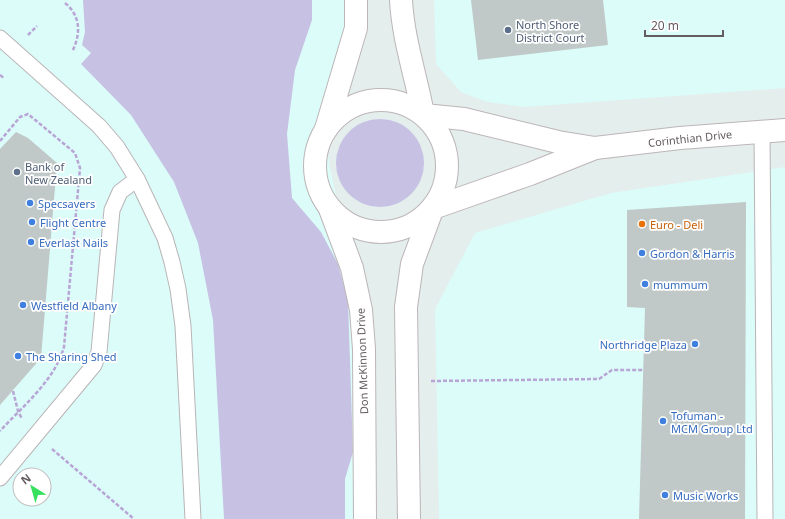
<svg xmlns="http://www.w3.org/2000/svg" width="785" height="519" viewBox="0 0 785 519" font-family="'Noto Sans',sans-serif">
	<rect width="100%" height="100%" fill="#e4eeed"/>
	<g fill="#dbfcf9" fill-rule="evenodd">
		<path d="M0 0H356L325 130 330 168 361 310 365 519H0ZM20 475H44V499H20Z"/>
		<polygon points="434,0 785,0 785,88 524,107 487,102 461,92 436,64"/>
		<polygon points="785,167 785,519 439,519 435,309 475,233 611,193"/>
	</g>
	<g fill="#c7c2e4">
		<polygon points="83,0 312,0 312,20 295,70 287,134 292,198 321,232 338,264 348,301 353,452 345,479 345,519 224,519 213,320 198,243 174,182 131,115 81,64 91,53 82,45 85,32"/>
		<circle cx="380" cy="163" r="44"/>
	</g>
	<g fill="#c0c9c7">
		<polygon points="471,0 603,0 608,45 478,60"/>
		<polygon points="16,132 28,138 57,163 41,358 0,405 0,149"/>
		<polygon points="746,202 745,519 639,519 645,308 627,307 627,210"/>
	</g>
	<g fill="none" stroke-linecap="round" stroke-linejoin="round">
		<defs>
			<g id="lane">
				<polyline points="0,38 99,126 117,147 137,179 165,238 172,262 178,289 183,326 193,519"/>
				<polyline points="762,131 765,519"/>
				<polyline points="0,478 94,365 99,352 112,210 120,192 137,179"/>
			</g>
			<g id="secondary">
				<path d="M401 0C403 39 416 76 423 114"/>
				<circle cx="381" cy="166" r="66"/>
				<polyline points="424,115 464,119 558,142 595,148"/>
				<polyline points="326,129 356,28 356,0"/>
				<polyline points="433,208 530,174 595,148 680,138 785,130"/>
				<polyline points="330,209 352,268 361,310 364,349 365,519"/>
				<polyline points="409,519 406,307 412,264 432,210"/>
			</g>
		</defs>
		<use href="#lane" stroke="#bab4b6" stroke-width="17"/>
		<use href="#secondary" stroke="#bdb5b7" stroke-width="24"/>
		<g stroke="#b9a5d5" stroke-width="2.5" stroke-dasharray="4 2" stroke-linecap="butt">
			<path d="M65 3C81 16 81 34 72 52"/>
			<polyline points="28,35 37,26"/>
			<polyline points="0,75 4,78"/>
			<path d="M0 141 20 117 28 114 75 153 80 168 64 347C55 380 23 406 0 431"/>
			<polyline points="431,381 599,379 612,370 644,370"/>
			<polyline points="13,391 18,411 22,419"/>
			<polyline points="52,449 134,519"/>
		</g>
		<use href="#lane" stroke="#fff" stroke-width="15"/>
		<use href="#secondary" stroke="#fff" stroke-width="22"/>
	</g>
	<g fill="#5c6f8a" stroke="#fff" stroke-width="1.5">
		<circle cx="508" cy="30" r="4"/>
		<circle cx="17" cy="172" r="4"/>
	</g>
	<g fill="#3f7fe0" stroke="#fff" stroke-width="1.5">
		<circle cx="30" cy="203" r="4"/>
		<circle cx="32" cy="222" r="4"/>
		<circle cx="31" cy="242" r="4"/>
		<circle cx="642" cy="253" r="4"/>
		<circle cx="645" cy="284" r="4"/>
		<circle cx="23" cy="305" r="4"/>
		<circle cx="695" cy="344" r="4"/>
		<circle cx="18" cy="356" r="4"/>
		<circle cx="663" cy="421" r="4"/>
		<circle cx="665" cy="495" r="4"/>
	</g>
	<circle fill="#e8710a" stroke="#fff" stroke-width="1.5" cx="642" cy="224" r="4"/>
	<g text-anchor="middle" dominant-baseline="central" stroke-width="3.5" stroke-linejoin="round" paint-order="stroke">
		<g font-size="11" fill="#4e5e75" stroke="#fff" text-anchor="start">
			<text x="516" y="24">North Shore<tspan x="516" dy="13">District Court</tspan></text>
			<text x="25" y="166">Bank of<tspan x="25" dy="13">New Zealand</tspan></text>
		</g>
		<g font-size="11" fill="#645c5e" stroke="#fff">
			<text transform="translate(690 138) rotate(-6)">Corinthian Drive</text>
			<text transform="translate(362 361) rotate(-92)">Don McKinnon Drive</text>
		</g>
		<g font-size="11" fill="#366cbe" stroke="#fff" text-anchor="start">
			<text x="38" y="203">Specsavers</text>
			<text x="40" y="222">Flight Centre</text>
			<text x="39" y="242">Everlast Nails</text>
			<text x="650" y="253">Gordon &amp; Harris</text>
			<text x="653" y="284">mummum</text>
			<text x="31" y="305">Westfield Albany</text>
			<text x="687" y="344" text-anchor="end">Northridge Plaza</text>
			<text x="26" y="356">The Sharing Shed</text>
			<text x="671" y="415">Tofuman -<tspan x="671" dy="13">MCM Group Ltd</tspan></text>
			<text x="673" y="495">Music Works</text>
		</g>
		<g font-size="11" fill="#c56008" stroke="#fff" text-anchor="start">
			<text x="650" y="224">Euro - Deli</text>
		</g>
	</g>
	<g transform="translate(32 487) rotate(323)"><circle r="19" fill="#ffffff" stroke="#c1bebf"/>
	<path d="M0-3L7 15L0 10L-7 15Z" fill="#37e15d"/>
	<text y="-6" font-size="11" font-weight="bold" text-anchor="middle" fill="#645c5e">N</text>
	</g>
	<path d="M645 30v6h78v-6" fill="none" stroke="#645c5e" stroke-width="2"/>
	<text x="651" y="30" font-size="12" fill="#645c5e" stroke="#ffffff" stroke-width="3" paint-order="stroke">20 m</text>
</svg>
